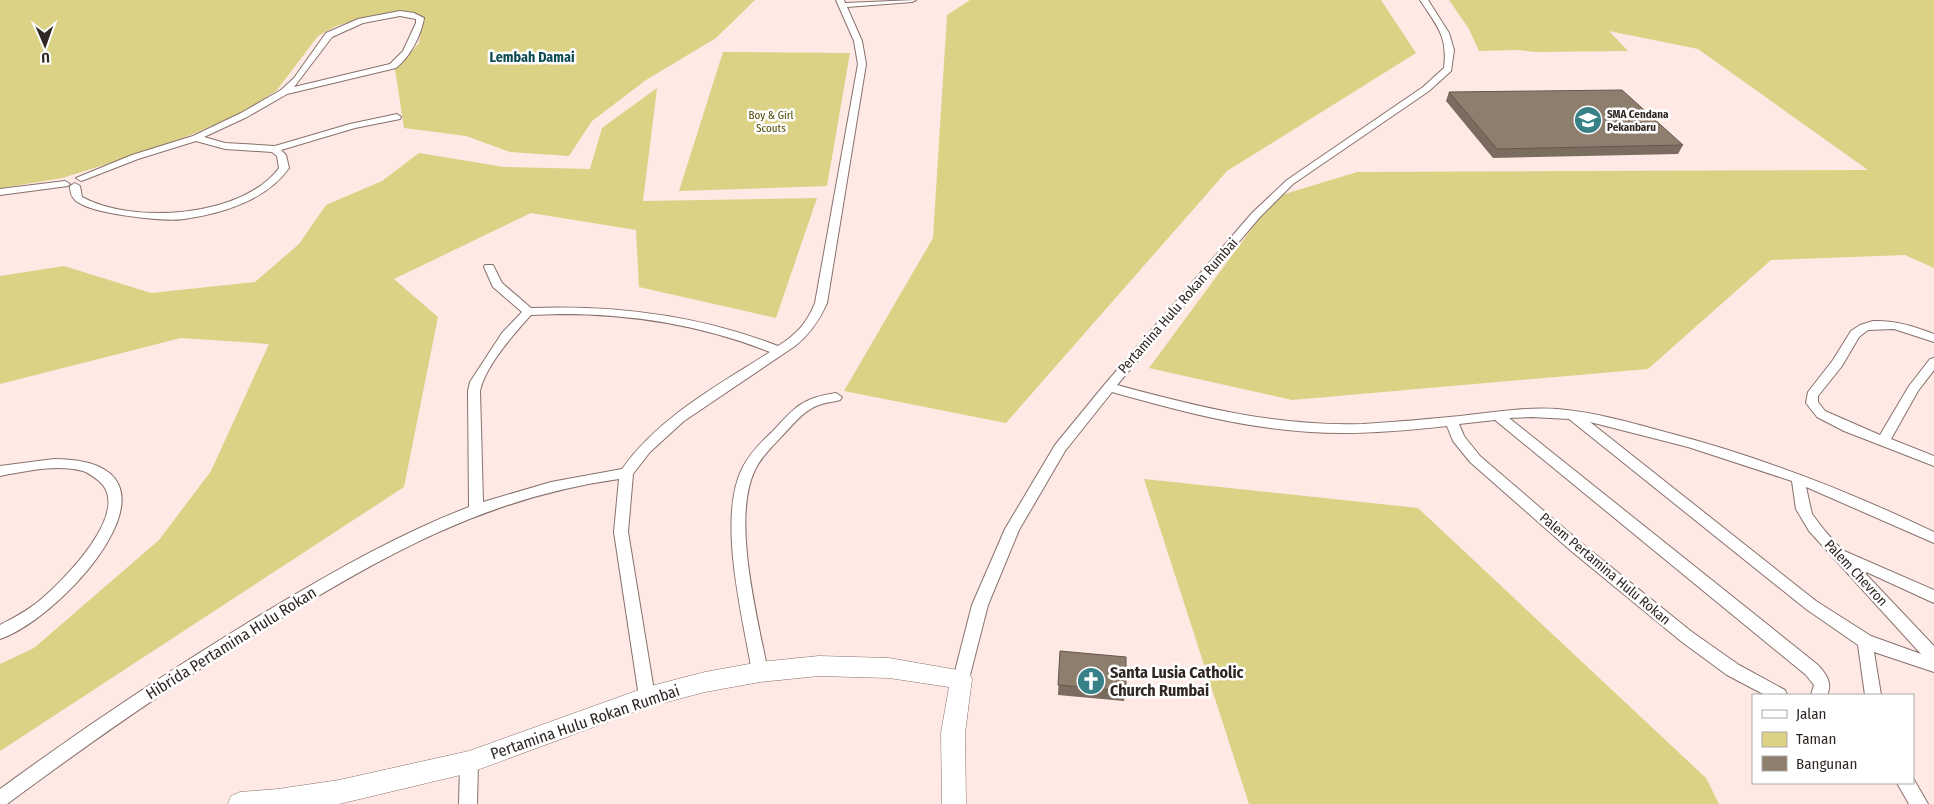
<svg xmlns="http://www.w3.org/2000/svg" width="1934" height="804" viewBox="0 0 1934 804" font-family="'Fira Sans Condensed',sans-serif">
	<rect width="100%" height="100%" fill="#fbfbfb"/>
	<path fill="#fee9e4" fill-rule="evenodd" d="M0 0H1934V804H0ZM1753 695H1913V783H1753Z"/>
	<g fill="#dbd286">
		<polygon points="0,0 755,0 716,38 646,80 592,121 569,156 510,152 466,136 404,128 395,69 419,43 423,17 402,12 370,16 336,26 318,36 277,90 241,113 186,137 133,156 62,178 2,188 0,188"/>
		<polygon points="970,0 1381,0 1416,53 1227,171 1006,423 844,391 933,238 947,15"/>
		<polygon points="1449,0 1934,0 1934,268 1905,255 1771,260 1648,369 1292,400 1149,368 1275,197 1357,172 1868,170 1698,49 1609,31 1628,51 1535,52 1517,50 1479,51 1469,29"/>
		<polygon points="723,52 850,53 827,186 679,191"/>
		<polygon points="657,88 643,201 817,198 776,318 639,287 636,230 531,213 394,279 438,317 404,487 0,751 0,664 34,648 159,540 211,471 269,344 181,338 0,384 0,276 64,266 151,293 255,282 299,244 326,205 382,181 419,153 504,167 590,169 602,128"/>
		<polygon points="1144,479 1418,508 1706,778 1719,804 1249,804"/>
	</g>
	<g fill="none" stroke-linecap="round" stroke-linejoin="round">
		<defs>
			<g id="street">
				<path d="M836 0H844L845 3 916 0 912 2 847 7 862 41 866 64 827 303C819 321 810 334 795 346L684 421 650 452 633 474 628 532 655 697 653 702 647 704 641 702 639 697 614 532 619 479C484 498 385 555 270 625 179 680 92 741 7 804H0V789C90 723 182 662 277 605 340 568 401 533 469 507L468 391 470 382 502 333 522 312 493 287 484 267 485 265H493L502 283 531 308C616 305 698 315 778 346 796 335 807 323 815 303L858 64 854 41ZM560 314C633 314 702 325 770 352 717 386 659 417 622 469L551 482 483 502 480 391C485 366 514 334 531 315Z"/>
				<path d="M1420 0H1428L1449 33 1454 50 1451 71 1429 91 1293 184 1260 217 1117 385C1198 407 1279 427 1363 424 1396 422 1428 419 1460 416 1493 412 1524 407 1557 409 1595 412 1632 423 1669 433 1761 457 1848 491 1934 532V543L1806 487 1812 514 1825 531 1842 550 1934 590V603L1862 570 1934 646V672L1874 652 1881 695H1865L1858 645 1806 609 1569 419 1532 417 1509 418 1818 665C1826 674 1833 683 1827 695H1811L1814 685 1806 675 1495 420 1459 424 1464 436 1480 456 1580 542 1692 632 1739 665 1785 690 1787 695H1765L1727 675 1682 642 1570 550 1470 462 1453 441 1447 426C1401 431 1355 435 1310 432 1242 428 1176 410 1112 392L1065 451 1019 530 988 605 969 679 967 684 961 686 955 684 953 679 972 605 1005 529 1055 445 1105 384 1252 213 1287 180 1423 87 1444 68C1448 36 1437 26 1420 0ZM1590 422 1688 447 1792 481 1796 509 1809 531 1921 654 1871 636 1816 601Z"/>
				<path d="M400 11 414 13 424 18C421 36 410 57 396 68L287 94 247 117 204 137 225 143 275 146 350 124 397 114 401 117 400 119 355 128 281 150 286 155 289 168C267 200 221 214 184 219 164 222 89 214 75 200 71 196 70 191 70 186L75 183 80 186 82 197C133 225 243 217 279 168L277 156 272 152 225 149 196 141 138 159 84 180 81 181 76 178 132 155 193 136 241 113 281 90 294 78 326 33 358 19ZM400 16 416 19V23L403 51 390 64 294 87 332 37 363 23Z"/>
				<polygon points="65,181 70,184 68,186 0,195 0,189"/>
				<path d="M1873 321C1894 320 1914 326 1934 334V342L1894 329 1868 330 1859 337 1842 366 1818 396V402L1825 411 1880 435 1909 386 1930 359 1934 358V370L1918 391 1891 439 1934 456V466L1844 431 1817 417 1806 403 1808 392 1833 360 1851 331 1860 325Z"/>
				<path d="M836 393 842 397 840 400C834 402 828 402 822 404 804 409 794 424 781 437 772 447 761 457 755 470 731 519 758 619 768 672L766 677 760 679 754 677 752 672C743 618 717 519 742 469 749 454 761 442 773 431 795 407 802 398 836 393Z"/>
				<path d="M54 459C205 460 65 617 0 639V625C13 618 27 611 39 601 62 582 134 511 99 481 94 477 89 473 83 471 56 464 27 471 0 476V466Z"/>
				<polygon points="469,754 475,756 478,762 477,804 459,804 460,762 463,756"/>
				<polygon points="1913,778 1928,804 1909,804 1897,783 1913,783"/>
			</g>
			<polygon id="secondary" points="819,656 889,658 969,672 972,679 965,733 966,804 942,804 941,733 949,687 889,678 819,676 760,682 705,692 648,707 469,773 339,804 228,804 231,796 240,792 278,789 339,780 469,751 647,687 705,672 760,662"/>
		</defs>
		<use href="#street" stroke="#88716c" stroke-width="2"/>
		<use href="#secondary" stroke="#88716c" stroke-width="1"/>
		<use href="#street" fill="#fff" fill-rule="evenodd"/>
		<use href="#secondary" fill="#fff" fill-rule="evenodd"/>
	</g>
	<g fill="#7a6c5f">
		<polygon points="1449,92 1683,145 1678,154 1493,158 1446,101"/>
		<polygon points="1060,651 1126,691 1124,701 1058,695"/>
	</g>
	<g fill="#8e7e6e" stroke="#63584d">
		<polygon points="1622,90 1683,145 1497,149 1449,92"/>
		<polygon points="1060,651 1126,657 1126,691 1058,685"/>
	</g>
	<defs>
		<symbol id="school-disc" viewBox="-11 -11 22 22"><circle r="9.5" fill="#398189" stroke="#fff"/><path d="M0-5L7-2L0 1L-7-2ZM-4 1L0 2.5L4 1V4Q0 6-4 4Z" fill="#fff"/></symbol>
		<symbol id="church-disc" viewBox="-11 -11 22 22"><circle r="9.5" fill="#398189" stroke="#fff"/><path d="M-1.2-6h2.4v3.5h3.3v2.4h-3.3V6h-2.4V-.1h-3.3v-2.4h3.3Z" fill="#fff"/></symbol>
	</defs>
	<g fill-rule="evenodd">
		<use href="#school-disc" x="1572" y="104" width="32" height="32"/>
		<use href="#church-disc" x="1075" y="665" width="32" height="32"/>
	</g>
	<g text-anchor="middle" dominant-baseline="central" stroke-width="5" stroke-linejoin="round" paint-order="stroke">
		<g font-size="11" font-weight="bold" fill="#302724" stroke="#fff" text-anchor="start">
			<text x="1607" y="114">SMA Cendana<tspan x="1607" dy="13">Pekanbaru</tspan></text>
		</g>
		<g font-size="11" fill="#504800" stroke="#fff">
			<text x="771" y="115">Boy &amp; Girl<tspan x="771" dy="13">Scouts</tspan></text>
		</g>
		<g font-size="14" font-weight="bold" fill="#0d4b52" stroke="#fff">
			<text x="532" y="57">Lembah Damai</text>
		</g>
		<g font-size="14" fill="#302724" stroke="#fff">
			<text transform="translate(1178 306) rotate(-49)">Pertamina Hulu Rokan Rumbai</text>
			<text transform="translate(1605 569) rotate(40)">Palem Pertamina Hulu Rokan</text>
			<text transform="translate(1856 573) rotate(47)">Palem Chevron</text>
		</g>
		<g font-size="16" fill="#302724" stroke="#fff">
			<text transform="translate(231 643) rotate(-32)">Hibrida Pertamina Hulu Rokan</text>
			<text transform="translate(585 722) rotate(-19)">Pertamina Hulu Rokan Rumbai</text>
		</g>
		<g font-size="16" font-weight="bold" fill="#302724" stroke="#fff" text-anchor="start">
			<text x="1110" y="672">Santa Lusia Catholic<tspan x="1110" dy="18">Church Rumbai</tspan></text>
		</g>
	</g>
	<rect x="1752" y="694" width="162" height="90" fill="#ffffff" stroke="#aca9a7"/>
	<rect x="1762" y="710" width="25" height="8" fill="#ffffff" stroke="#aca9a7"/>
	<text x="1796" y="719" font-size="15" fill="#302724">Jalan</text>
	<rect x="1762" y="732" width="25" height="15" fill="#dbd286" stroke="#aca9a7"/>
	<text x="1796" y="744" font-size="15" fill="#302724">Taman</text>
	<rect x="1762" y="756" width="25" height="15" fill="#8e7e6e" stroke="#aca9a7"/>
	<text x="1796" y="769" font-size="15" fill="#302724">Bangunan</text>
	<g transform="translate(45 45) rotate(178)" stroke="#ffffff" stroke-width="4" paint-order="stroke">
	<path d="M0-4L9 19L0 12L-9 19Z" fill="#302724"/>
	<text y="-8" font-size="14" font-weight="bold" text-anchor="middle" fill="#302724">U</text>
	</g>
</svg>
